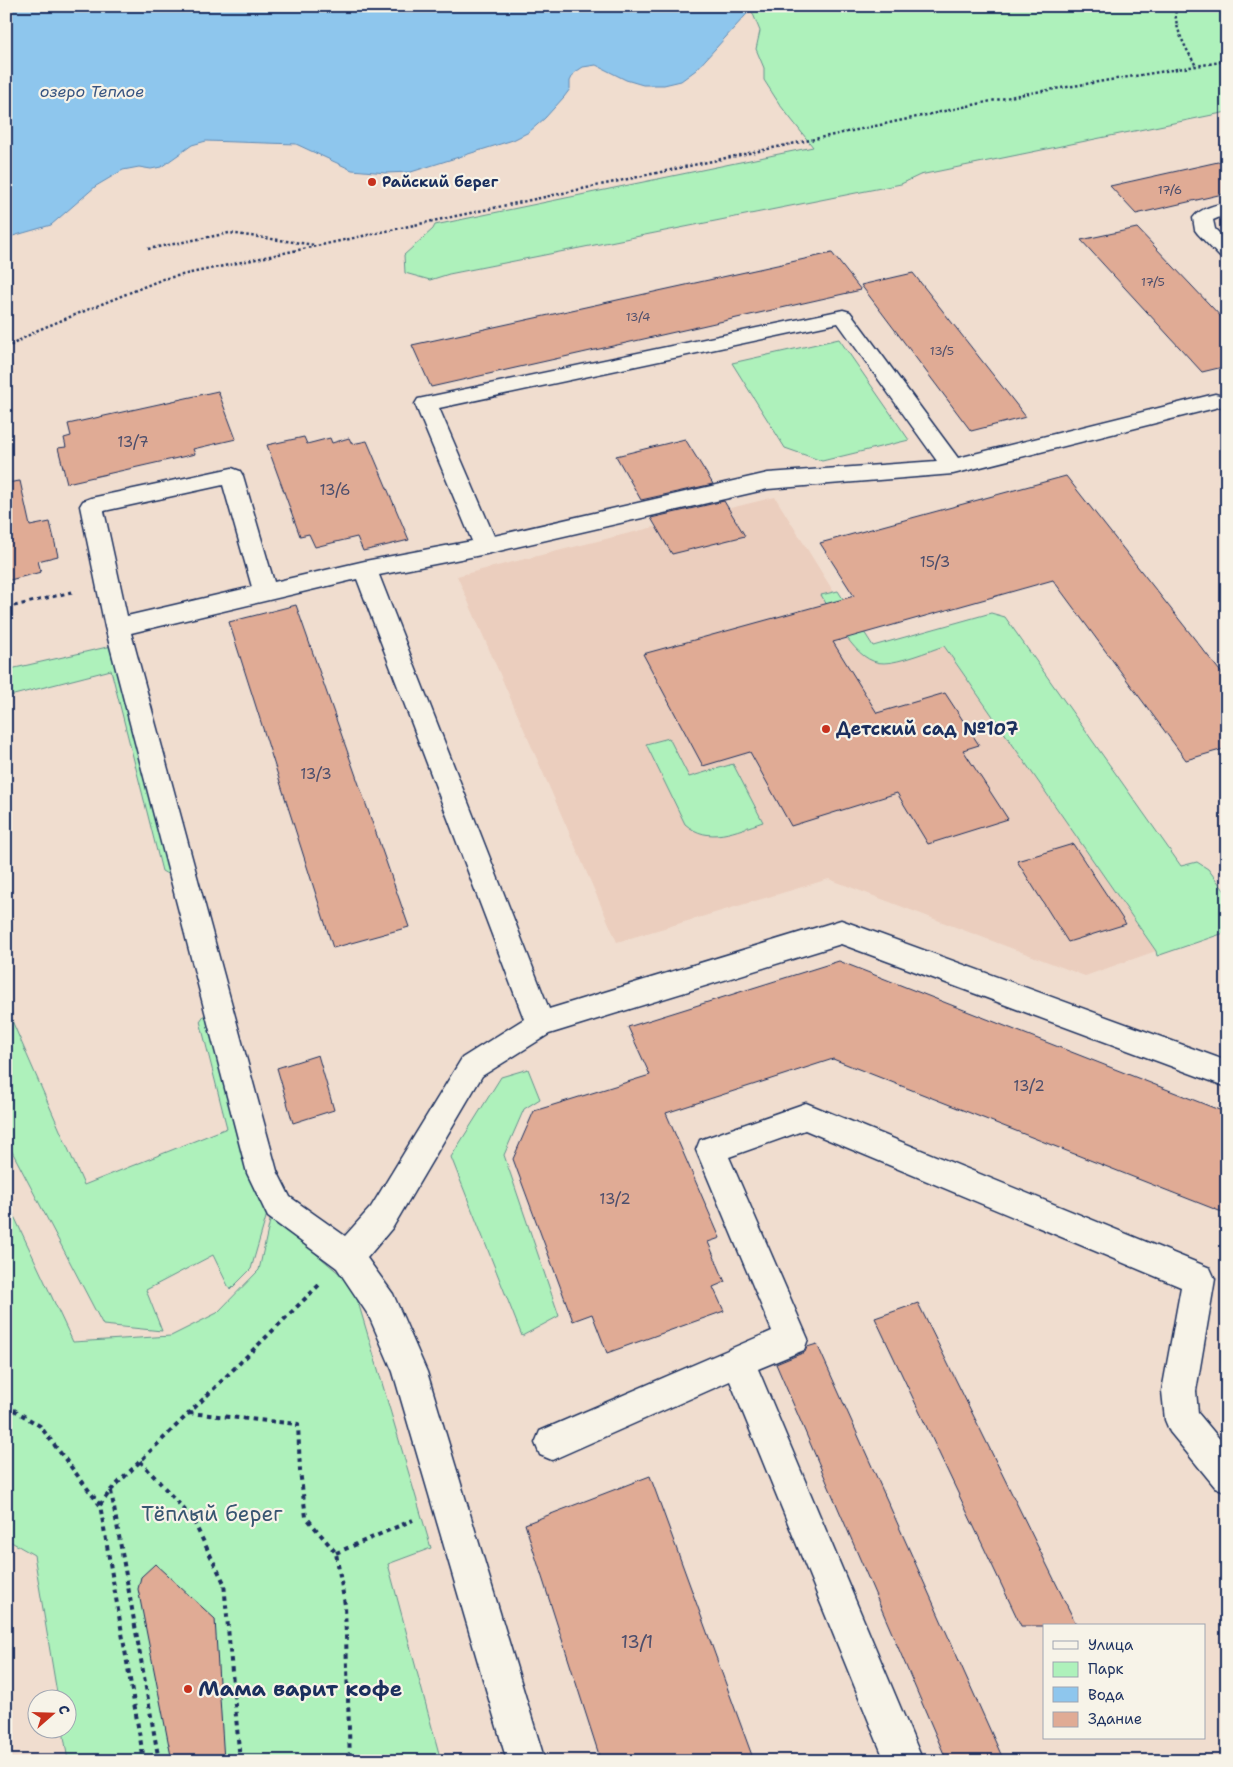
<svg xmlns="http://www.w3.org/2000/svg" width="1233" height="1767" viewBox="0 0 1233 1767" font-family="'Shantell Sans',sans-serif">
	<rect width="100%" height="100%" fill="#f0ddcf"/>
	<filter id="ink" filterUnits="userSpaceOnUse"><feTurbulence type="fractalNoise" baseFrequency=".02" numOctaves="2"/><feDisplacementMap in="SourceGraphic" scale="10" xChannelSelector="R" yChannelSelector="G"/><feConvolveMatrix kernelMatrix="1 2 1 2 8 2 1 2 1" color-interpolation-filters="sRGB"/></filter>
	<g filter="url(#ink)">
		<polygon fill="#ebcebe" points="775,497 877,662 885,664 944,646 1156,951 1085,976 829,879 617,942 457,576"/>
		<g fill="#aef1bb" stroke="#64908c">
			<polygon points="754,6 1227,6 1227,112 920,175 901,184 449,274 430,280 405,273 404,255 433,229 435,225 813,147 780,105 764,80 764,68 756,49 760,31 751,9"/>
			<polygon points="839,339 909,440 822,461 785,448 732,363"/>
			<path d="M838 591 873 646 991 613 1005 617 1181 866 1197 862 1208 869 1227 894V932L1157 956 1156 951 944 646C929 651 899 663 884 663 855 664 835 617 821 595Z"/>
			<polygon points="116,645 178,880 162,871 111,670 6,697 6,670"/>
			<path d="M669 738 689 777 733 764 763 822C735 831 709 845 685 824L646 744Z"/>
			<polygon points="211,1006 267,1214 251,1269 230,1290 213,1255 146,1290 162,1331 103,1325 6,1140 6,1007 84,1185 227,1128 200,1021"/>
			<polygon points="528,1069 540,1099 524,1109 504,1155 559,1316 522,1336 451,1157 501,1077"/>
			<polygon points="6,1199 73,1342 171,1336 217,1313 259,1270 271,1216 353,1285 431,1548 388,1564 441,1761 68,1761 63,1730 68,1730 68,1700 58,1699 34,1555 6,1539"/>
		</g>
		<polygon fill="#8ec6ed" stroke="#608ab4" points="6,6 754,6 696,70 681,81 664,85 643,85 626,80 596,65 583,67 574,73 570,81 570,89 564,97 545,118 529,132 513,140 411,172 386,173 352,170 296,144 206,141 192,145 161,167 151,169 139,167 123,170 96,186 51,225 6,238"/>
		<g fill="#e0ab95" stroke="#1b2f5e">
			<polygon points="1227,160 1227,193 1136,214 1110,186"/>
			<polygon points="1137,228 1227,323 1227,366 1202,372 1081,240"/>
			<polygon points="832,253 861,290 431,387 412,345"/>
			<polygon points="913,273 1026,417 971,431 861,285"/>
			<polygon points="218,391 236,439 193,449 195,454 67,483 58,448 66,447 64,438 71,436 68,424"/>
			<polygon points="304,437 307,444 330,438 332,443 349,438 352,444 367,441 409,540 363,551 357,537 315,547 309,534 300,536 267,445"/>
			<polygon points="685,439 713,484 641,500 616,456"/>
			<polygon points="1066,476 1227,680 1227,748 1186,760 1053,580 833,642 877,713 945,693 979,745 963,750 1008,819 928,844 897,793 791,826 750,752 703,766 643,654 854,596 820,543"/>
			<polygon points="20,481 30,526 50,522 58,556 38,561 41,572 6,581 6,483"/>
			<polygon points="724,501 745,536 672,554 651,518"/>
			<polygon points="296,605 409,927 333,948 229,622"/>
			<polygon points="1073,844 1126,924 1068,942 1017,861"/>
			<polygon points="839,961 1227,1113 1227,1214 833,1059 666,1113 720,1238 708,1242 725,1282 713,1287 724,1311 607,1353 592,1314 573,1321 513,1159 534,1111 650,1075 628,1027"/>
			<polygon points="318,1055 334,1110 293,1123 277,1068"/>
			<polygon points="918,1303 1077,1626 1021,1626 875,1318"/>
			<polygon points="817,1344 1004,1761 947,1761 776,1364 805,1352 807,1347"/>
			<polygon points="650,1476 754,1761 601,1761 525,1524"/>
			<polygon points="155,1564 215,1619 224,1761 172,1761 138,1589 141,1577"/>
		</g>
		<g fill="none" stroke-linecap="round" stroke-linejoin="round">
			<defs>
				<g id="minor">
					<path d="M1227 202V214L1213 220 1215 229 1227 241V259L1220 257 1198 234 1195 230 1193 218C1200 208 1216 205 1227 202Z"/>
					<path d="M843 310 850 312 958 458 1215 394 1223 396 1226 401 1223 406 953 474 768 489 486 554 379 575 549 1009 841 920 1227 1061V1087L841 944 549 1034 482 1076 393 1227 367 1258 393 1294 427 1372 545 1761H507L393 1372 369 1316 337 1268 268 1217 247 1173 105 627 80 506 83 501 91 498 232 468 240 471 243 476 274 582 365 561 472 541 415 404 418 399ZM838 323 937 461 768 473 494 536 439 408ZM223 485 252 587 127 616 104 511ZM357 579 524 1019 462 1058 371 1207 345 1236 290 1197 277 1171 131 633Z"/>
					<polygon points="806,1103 1210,1268 1215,1279 1196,1391 1198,1413 1227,1448 1227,1492 1215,1487 1170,1432 1165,1420 1162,1391 1181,1287 805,1130 729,1157 808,1339 804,1350 758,1369 923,1761 885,1761 730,1381 552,1460 540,1455 535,1443 540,1431 772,1331 696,1150 700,1140"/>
				</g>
			</defs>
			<use href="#minor" stroke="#1b2f5e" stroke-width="3"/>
			<g stroke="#1b2f5e" stroke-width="2.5" stroke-dasharray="2.5 2.5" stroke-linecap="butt">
				<path d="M1176 6C1173 28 1186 48 1196 66"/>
				<polyline points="148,249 229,233 315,245"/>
				<polyline points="6,348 38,330 163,279 1024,94 1227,61"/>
			</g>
			<polyline stroke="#1b2f5e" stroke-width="3" stroke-dasharray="4 4" stroke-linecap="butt" points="6,608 76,591"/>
			<g stroke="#1b2f5e" stroke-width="4" stroke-dasharray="4.5 4.5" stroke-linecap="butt">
				<polyline points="6,1405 40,1426 100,1505 144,1761"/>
				<polyline points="189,1413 298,1424 300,1471 306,1517 336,1553 345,1605 350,1761"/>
				<polyline points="140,1461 192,1518 224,1583 240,1761"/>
				<polyline points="111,1491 159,1761"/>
				<polyline points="100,1505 111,1490 321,1283"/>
				<polyline points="336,1553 413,1520"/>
			</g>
			<use href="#minor" fill="#f7f3e8" fill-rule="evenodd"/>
		</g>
	</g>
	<g fill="#c8321e" stroke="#f7f3e8" stroke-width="2">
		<circle cx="372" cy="182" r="5"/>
		<circle cx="826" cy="729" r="5"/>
		<circle cx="188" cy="1689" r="5"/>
	</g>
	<g text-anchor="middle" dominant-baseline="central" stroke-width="4.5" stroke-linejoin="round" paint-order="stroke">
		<g font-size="12" fill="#4c4e6c">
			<text x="1170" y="190">17/6</text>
			<text x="1153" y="282">17/5</text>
			<text x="638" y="317">13/4</text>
			<text x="942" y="351">13/5</text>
		</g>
		<g font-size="15" font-weight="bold" fill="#1b2f5e" stroke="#f7f3e8" text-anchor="start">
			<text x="382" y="182">Райский берег</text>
		</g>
		<g font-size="15" fill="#4c4e6c">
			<text x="133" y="442">13/7</text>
			<text x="335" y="490">13/6</text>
			<text x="935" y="562">15/3</text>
			<text x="316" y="774">13/3</text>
			<text x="1029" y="1086">13/2</text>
			<text x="615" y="1199">13/2</text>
		</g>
		<g font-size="16" font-style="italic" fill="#385582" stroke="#f7f3e8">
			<text x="92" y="91">озеро Теплое</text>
		</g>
		<g font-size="18" font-weight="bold" fill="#1b2f5e" stroke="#f7f3e8" text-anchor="start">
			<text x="836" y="729">Детский сад №107</text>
		</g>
		<g font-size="18" fill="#4c4e6c">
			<text x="637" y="1642">13/1</text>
		</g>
		<g font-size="21" fill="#385671" stroke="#f7f3e8">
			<text x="212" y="1514">Тёплый берег</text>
		</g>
		<g font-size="21" font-weight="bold" fill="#1b2f5e" stroke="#f7f3e8" text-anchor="start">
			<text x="198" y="1689">Мама варит кофе</text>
		</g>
	</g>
	<rect width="1233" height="1767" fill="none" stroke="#f7f3e8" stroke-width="25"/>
	<rect x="12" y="12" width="1208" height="1742" fill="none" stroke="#1b2f5e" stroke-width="2" filter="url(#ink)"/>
	<rect x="1043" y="1624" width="162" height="115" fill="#f7f3e8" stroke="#9fa5b1"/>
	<rect x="1053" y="1641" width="25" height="8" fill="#f7f3e8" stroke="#9fa5b1"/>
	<text x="1088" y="1650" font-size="15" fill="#1b2f5e">Улица</text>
	<rect x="1053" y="1662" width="25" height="15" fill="#aef1bb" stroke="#9fa5b1"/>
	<text x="1088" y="1674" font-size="15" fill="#1b2f5e">Парк</text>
	<rect x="1053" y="1687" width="25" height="15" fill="#8ec6ed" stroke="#9fa5b1"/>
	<text x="1088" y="1700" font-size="15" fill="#1b2f5e">Вода</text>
	<rect x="1053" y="1712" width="25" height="15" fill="#e0ab95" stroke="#9fa5b1"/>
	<text x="1088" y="1724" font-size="15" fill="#1b2f5e">Здание</text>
	<g transform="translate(52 1714) rotate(70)"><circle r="24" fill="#f7f3e8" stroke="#9fa5b1"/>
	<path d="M0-4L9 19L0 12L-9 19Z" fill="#c8321e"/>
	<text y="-8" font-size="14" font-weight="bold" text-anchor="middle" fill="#1b2f5e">С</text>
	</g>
</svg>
